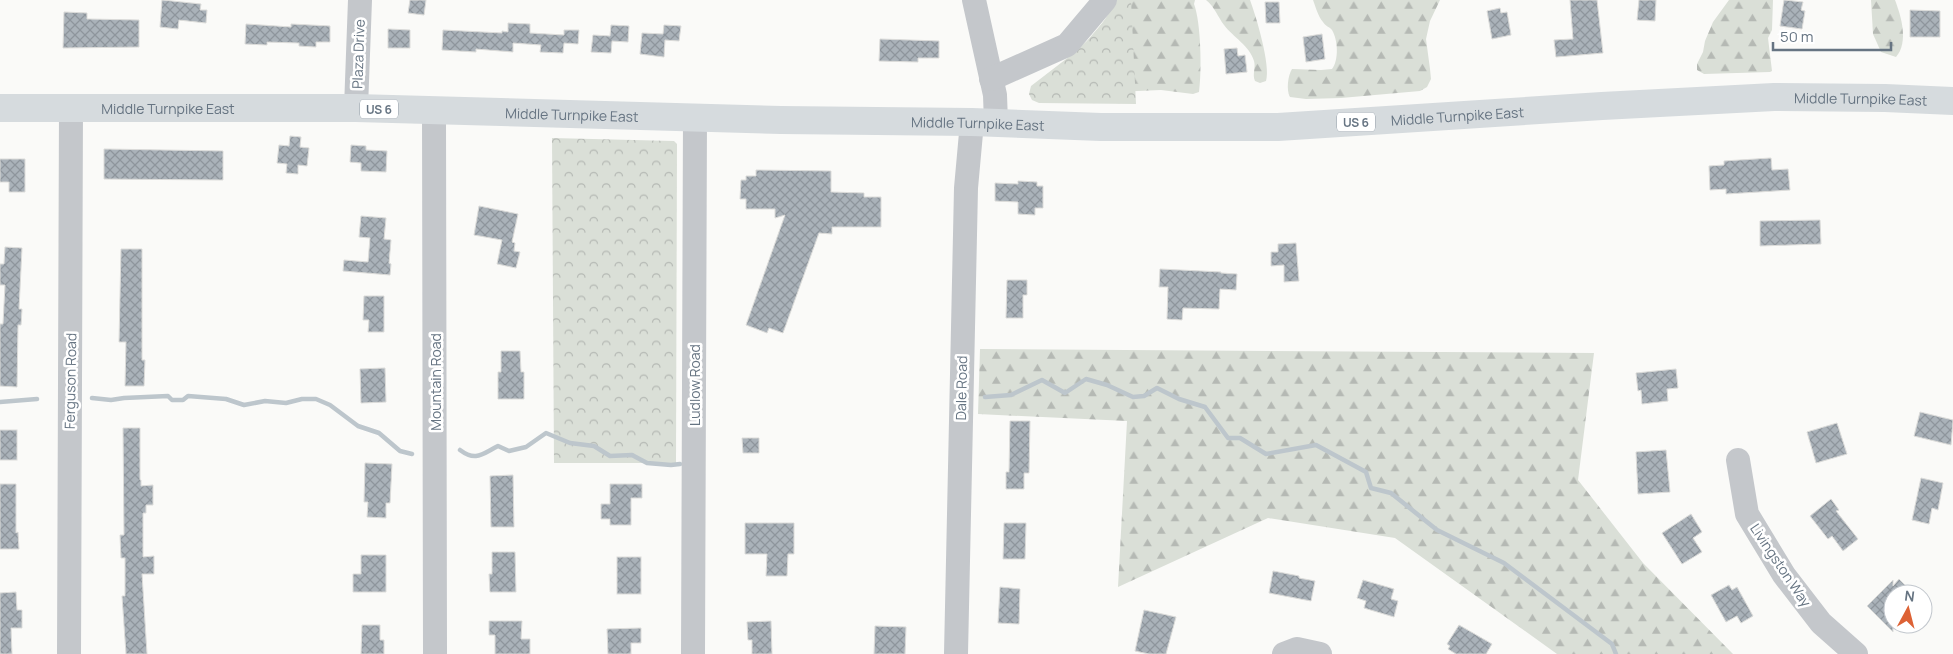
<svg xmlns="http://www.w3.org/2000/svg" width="1953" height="654" viewBox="0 0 1953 654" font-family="Manrope,sans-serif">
	<defs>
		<pattern id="forest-firs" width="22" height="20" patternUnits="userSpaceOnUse" patternTransform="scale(1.25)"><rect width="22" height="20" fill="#dadfd7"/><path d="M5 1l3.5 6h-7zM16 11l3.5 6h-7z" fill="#b5b9b4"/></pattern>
		<pattern id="park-crowns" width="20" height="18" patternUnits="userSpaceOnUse" patternTransform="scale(1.25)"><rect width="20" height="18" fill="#dadfd7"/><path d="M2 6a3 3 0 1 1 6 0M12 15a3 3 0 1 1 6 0" fill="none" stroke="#b5b9b4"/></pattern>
		<pattern id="building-cross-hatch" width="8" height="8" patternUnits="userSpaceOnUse" patternTransform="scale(1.25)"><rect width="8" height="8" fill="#aab2b9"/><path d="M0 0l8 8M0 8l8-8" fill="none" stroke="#8e959c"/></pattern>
	</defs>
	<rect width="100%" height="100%" fill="#fafaf8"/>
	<g fill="url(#forest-firs)">
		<path d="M1116 0H1195L1194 4C1201 22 1202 72 1199 92L1193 94 1161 90 1115 92 1046 75C1076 53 1099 35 1116 0Z"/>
		<path d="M1206 0H1250C1256 16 1271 66 1266 81L1260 83 1255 81C1252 74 1256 68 1254 61 1250 46 1233 37 1224 25 1218 17 1214 6 1206 0Z"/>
		<path d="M1313 0H1440L1430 21 1426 39 1430 69 1431 79 1427 87 1420 91 1341 98 1306 99 1290 97C1286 90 1288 75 1292 69L1321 70 1332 69C1339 60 1338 40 1332 30 1330 27 1325 26 1323 22 1318 16 1316 8 1313 0Z"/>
		<polygon points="1729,0 1773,0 1772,30 1768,38 1772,71 1770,72 1704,74 1697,70 1697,64 1703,52 1705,41 1713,22"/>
		<path d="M1871 0H1895C1901 16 1909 42 1896 57L1881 52 1873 34Z"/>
		<polygon points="980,349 1594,353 1578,480 1643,563 1733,654 1557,654 1395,538 1268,518 1118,587 1127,421 978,414"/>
	</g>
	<g fill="url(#park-crowns)">
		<polygon points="1122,0 1131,0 1136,104 1039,103 1032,100 1029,94 1031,86 1070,56 1087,41"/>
		<polygon points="552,138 674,141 677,144 676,463 554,463"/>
	</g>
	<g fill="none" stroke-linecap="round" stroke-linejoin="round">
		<g stroke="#bdc6cc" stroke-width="4.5">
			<polyline points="985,397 1011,395 1042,380 1065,393 1086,379 1107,385 1133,397 1144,396 1157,388 1179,399 1205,407 1228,438 1240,438 1266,454 1316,445 1366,472 1371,488 1391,493 1437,530 1504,563 1612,644 1616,654"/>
			<polyline points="92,398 111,400 124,398 168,396 172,400 183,400 188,396 226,399 244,405 265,401 286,403 302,399 316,399 330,405 358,426 379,433 400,451 412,454"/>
			<polyline points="0,402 37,399"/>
			<path d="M460 450C476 462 482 454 498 446L509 451 526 447 546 433 570 443 594 446 610 456 632 455 647 463 671 465 680 464"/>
		</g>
	</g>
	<g fill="url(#building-cross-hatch)" stroke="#dcdcda">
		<polygon points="162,0 201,4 200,10 207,10 206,23 179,20 178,29 160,27"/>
		<polygon points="410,0 426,0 424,15 408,13"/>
		<polygon points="1570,0 1597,0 1603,53 1556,57 1554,40 1573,39"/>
		<polygon points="1639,0 1656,0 1655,21 1637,20"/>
		<polygon points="1784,0 1803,2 1801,10 1805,11 1802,29 1780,26"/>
		<polygon points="1265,2 1279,2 1280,23 1266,23"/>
		<polygon points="1500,8 1501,13 1507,12 1511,35 1492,39 1487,11"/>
		<polygon points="1910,10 1940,11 1940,37 1910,37"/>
		<polygon points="64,12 87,13 87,19 139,20 139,47 63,48"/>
		<polygon points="508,23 530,24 530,33 564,35 564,30 579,30 578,44 564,43 563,53 540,52 541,45 513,43 513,52 476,49 476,52 442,50 443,30 502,33 502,31 508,32"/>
		<polygon points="246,24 291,27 291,24 330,26 330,42 316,42 316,47 299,46 299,43 267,42 267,45 245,44"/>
		<polygon points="611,25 629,26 628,42 612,41 611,53 591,52 593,35 610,36"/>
		<polygon points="664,25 681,26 679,41 665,40 664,57 640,54 642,33 663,34"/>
		<polygon points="388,29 410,30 410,48 388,48"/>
		<polygon points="1322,34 1325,59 1306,62 1303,37"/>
		<polygon points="880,39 939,41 939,58 918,58 918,62 879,61"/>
		<polygon points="1237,48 1238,56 1245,55 1247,72 1226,74 1224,49"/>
		<polygon points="290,136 301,137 300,147 309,148 307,166 298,165 298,174 286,173 287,164 277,163 279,145 289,146"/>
		<polygon points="351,145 366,146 366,150 387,151 386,172 361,171 361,163 350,162"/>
		<polygon points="104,149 223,151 223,180 104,179"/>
		<polygon points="1771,158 1772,170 1788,169 1790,190 1726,194 1726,189 1710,190 1709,166 1724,165 1724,161"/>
		<polygon points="0,159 25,159 25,192 9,192 9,182 0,182"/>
		<polygon points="756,170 831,171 831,192 864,193 864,197 881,197 881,227 832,227 832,234 819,233 783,333 769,328 767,333 746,325 785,215 775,218 775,209 746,209 746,199 740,199 741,180 746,180 746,176 756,176"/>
		<polygon points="1018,181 1037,182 1037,186 1043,186 1043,208 1035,208 1035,215 1018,214 1018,202 995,201 995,183 1018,184"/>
		<polygon points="479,206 518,214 512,242 515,243 514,251 520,252 516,268 497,264 502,240 474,235"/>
		<polygon points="361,216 386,218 384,239 391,240 389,263 391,264 390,275 343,271 344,260 368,262 370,238 359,237"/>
		<polygon points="1820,220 1821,244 1760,246 1760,221"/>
		<polygon points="1296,243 1299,281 1284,282 1284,265 1271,266 1271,252 1278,252 1278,244"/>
		<polygon points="5,247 22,248 19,309 22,309 21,325 18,325 17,387 0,386 0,324 3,324 5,285 0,285 0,264 4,264"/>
		<polygon points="121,249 142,249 142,360 145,360 144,386 125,386 126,342 119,342"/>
		<polygon points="1160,269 1221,272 1221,273 1237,274 1236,290 1220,289 1219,309 1183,308 1182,320 1167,319 1168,287 1159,287"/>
		<polygon points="1007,280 1027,280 1027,295 1023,295 1023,318 1006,318"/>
		<polygon points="364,296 384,296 384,332 368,332 369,320 363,320"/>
		<polygon points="501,351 520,351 521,372 524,372 524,399 498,399 498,372 501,372"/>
		<polygon points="385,368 386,402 361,403 360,369"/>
		<polygon points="1676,369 1678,388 1667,389 1668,401 1642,404 1641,390 1638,391 1636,373"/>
		<polygon points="1920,412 1953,420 1951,445 1914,436"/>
		<polygon points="1010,421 1030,421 1029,473 1024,473 1024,489 1006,489 1006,472 1009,472"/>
		<polygon points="1837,423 1847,454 1816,463 1807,432"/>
		<polygon points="123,428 140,428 140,480 141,480 141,486 153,485 153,505 146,505 146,513 143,513 143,557 154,556 154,574 142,574 147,654 126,654 122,596 125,596 125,558 121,558 120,535 124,535"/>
		<rect x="0" y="430" width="17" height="30"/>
		<polygon points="742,438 759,438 759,453 743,453"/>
		<polygon points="1666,450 1670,492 1638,494 1636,452"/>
		<polygon points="365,463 392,464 390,503 386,503 386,518 367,517 368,502 364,502"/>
		<polygon points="513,475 514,527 491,527 490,476"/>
		<polygon points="1921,478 1943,483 1938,510 1932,508 1929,524 1912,520"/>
		<polygon points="0,484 16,484 16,533 18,532 19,549 0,549"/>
		<polygon points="610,484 642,484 642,498 631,498 631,525 610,525 610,519 601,519 601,504 610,504"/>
		<polygon points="1831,499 1839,510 1836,511 1858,539 1843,551 1832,536 1828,539 1810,516"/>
		<polygon points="1691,514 1702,532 1693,538 1702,552 1682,564 1662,533"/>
		<polygon points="745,523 794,523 794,554 788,554 787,576 766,576 767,554 745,554"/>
		<polygon points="1004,523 1026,523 1025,559 1003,559"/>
		<polygon points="492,552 515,552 516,592 490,592 489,574 492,574"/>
		<polygon points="361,555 386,555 386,592 353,592 353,574 361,574"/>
		<rect x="617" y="557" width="24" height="37"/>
		<polygon points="1273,571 1299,576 1299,578 1315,581 1311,601 1269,593"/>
		<polygon points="1899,579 1914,594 1893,594 1893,632 1867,606 1893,580 1893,586"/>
		<polygon points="1363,580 1394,589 1391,599 1398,601 1394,617 1364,608 1366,601 1357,598"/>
		<polygon points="1729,585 1732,590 1737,587 1753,616 1741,623 1737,616 1726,622 1711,595"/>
		<polygon points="1000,587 1020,589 1019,624 998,623"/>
		<polygon points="16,592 17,610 22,610 22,628 11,628 12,654 0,654 0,593"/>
		<polygon points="1144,610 1176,617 1166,654 1149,654 1135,651"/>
		<polygon points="489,621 522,621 521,639 530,639 530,654 495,654 495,635 489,635"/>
		<polygon points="771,621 772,654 752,654 752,640 748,640 747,622"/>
		<polygon points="362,625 380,625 380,640 384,640 384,654 361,654"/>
		<polygon points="1459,625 1492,644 1486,654 1456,654 1448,649 1450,646 1447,644"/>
		<polygon points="875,626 906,627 905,654 874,654"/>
		<polygon points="641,628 641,643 631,643 631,654 608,654 607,629"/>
	</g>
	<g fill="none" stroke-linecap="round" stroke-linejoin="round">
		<g stroke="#c4c7cb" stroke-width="24">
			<polyline points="974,0 995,95 996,123"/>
			<polyline points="991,79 1067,45 1105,0"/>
			<polyline points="356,108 360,0"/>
			<polyline points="434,111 435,654"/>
			<polyline points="1738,460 1747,514 1784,575 1821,623 1856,654"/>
			<polyline points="69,654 71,108"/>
			<polyline points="693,654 695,117"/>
			<polyline points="956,654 966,188 972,122"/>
			<polyline points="1284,654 1297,649 1320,654"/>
		</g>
		<path stroke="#d6dbde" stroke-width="28" id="s1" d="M0 108H356L781 120 972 122 1101 127H1278L1602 106 1774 97 1885 98 1953 101"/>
	</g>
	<g text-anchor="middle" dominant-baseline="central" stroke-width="5" stroke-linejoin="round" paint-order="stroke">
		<g fill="#fff" stroke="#949ea8" stroke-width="1">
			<rect x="360" y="99.5" width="38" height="19" rx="4"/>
			<rect x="1337" y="112.5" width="38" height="19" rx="4"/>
		</g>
		<g font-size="12" font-weight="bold" fill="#667482">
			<text x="379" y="109">US 6</text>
			<text x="1356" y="122">US 6</text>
		</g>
		<g font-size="14" fill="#667482" stroke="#fff">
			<text transform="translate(358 54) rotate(-88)">Plaza Drive</text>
			<text stroke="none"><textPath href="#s1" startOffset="1862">Middle Turnpike East</textPath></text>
			<text stroke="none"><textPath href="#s1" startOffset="168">Middle Turnpike East</textPath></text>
			<text stroke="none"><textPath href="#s1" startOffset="572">Middle Turnpike East</textPath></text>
			<text stroke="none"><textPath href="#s1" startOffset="1458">Middle Turnpike East</textPath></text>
			<text stroke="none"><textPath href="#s1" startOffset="978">Middle Turnpike East</textPath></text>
			<text transform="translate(70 381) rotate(-89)">Ferguson Road</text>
			<text transform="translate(435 382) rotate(-90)">Mountain Road</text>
			<text transform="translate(694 385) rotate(-90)">Ludlow Road</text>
			<text transform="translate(961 388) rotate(-89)">Dale Road</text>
			<text transform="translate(1781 565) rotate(56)">Livingston Way</text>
		</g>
	</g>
	<g transform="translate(1908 609) rotate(7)"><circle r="24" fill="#ffffff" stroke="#c2c7cd"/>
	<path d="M0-4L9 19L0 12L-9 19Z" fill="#dd6235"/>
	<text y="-8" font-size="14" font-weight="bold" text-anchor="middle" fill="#667482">N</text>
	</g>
	<path d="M1773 42v8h118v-8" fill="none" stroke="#667482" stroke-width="2.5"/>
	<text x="1780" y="42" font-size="15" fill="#667482" stroke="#ffffff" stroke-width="4" paint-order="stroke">50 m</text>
</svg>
